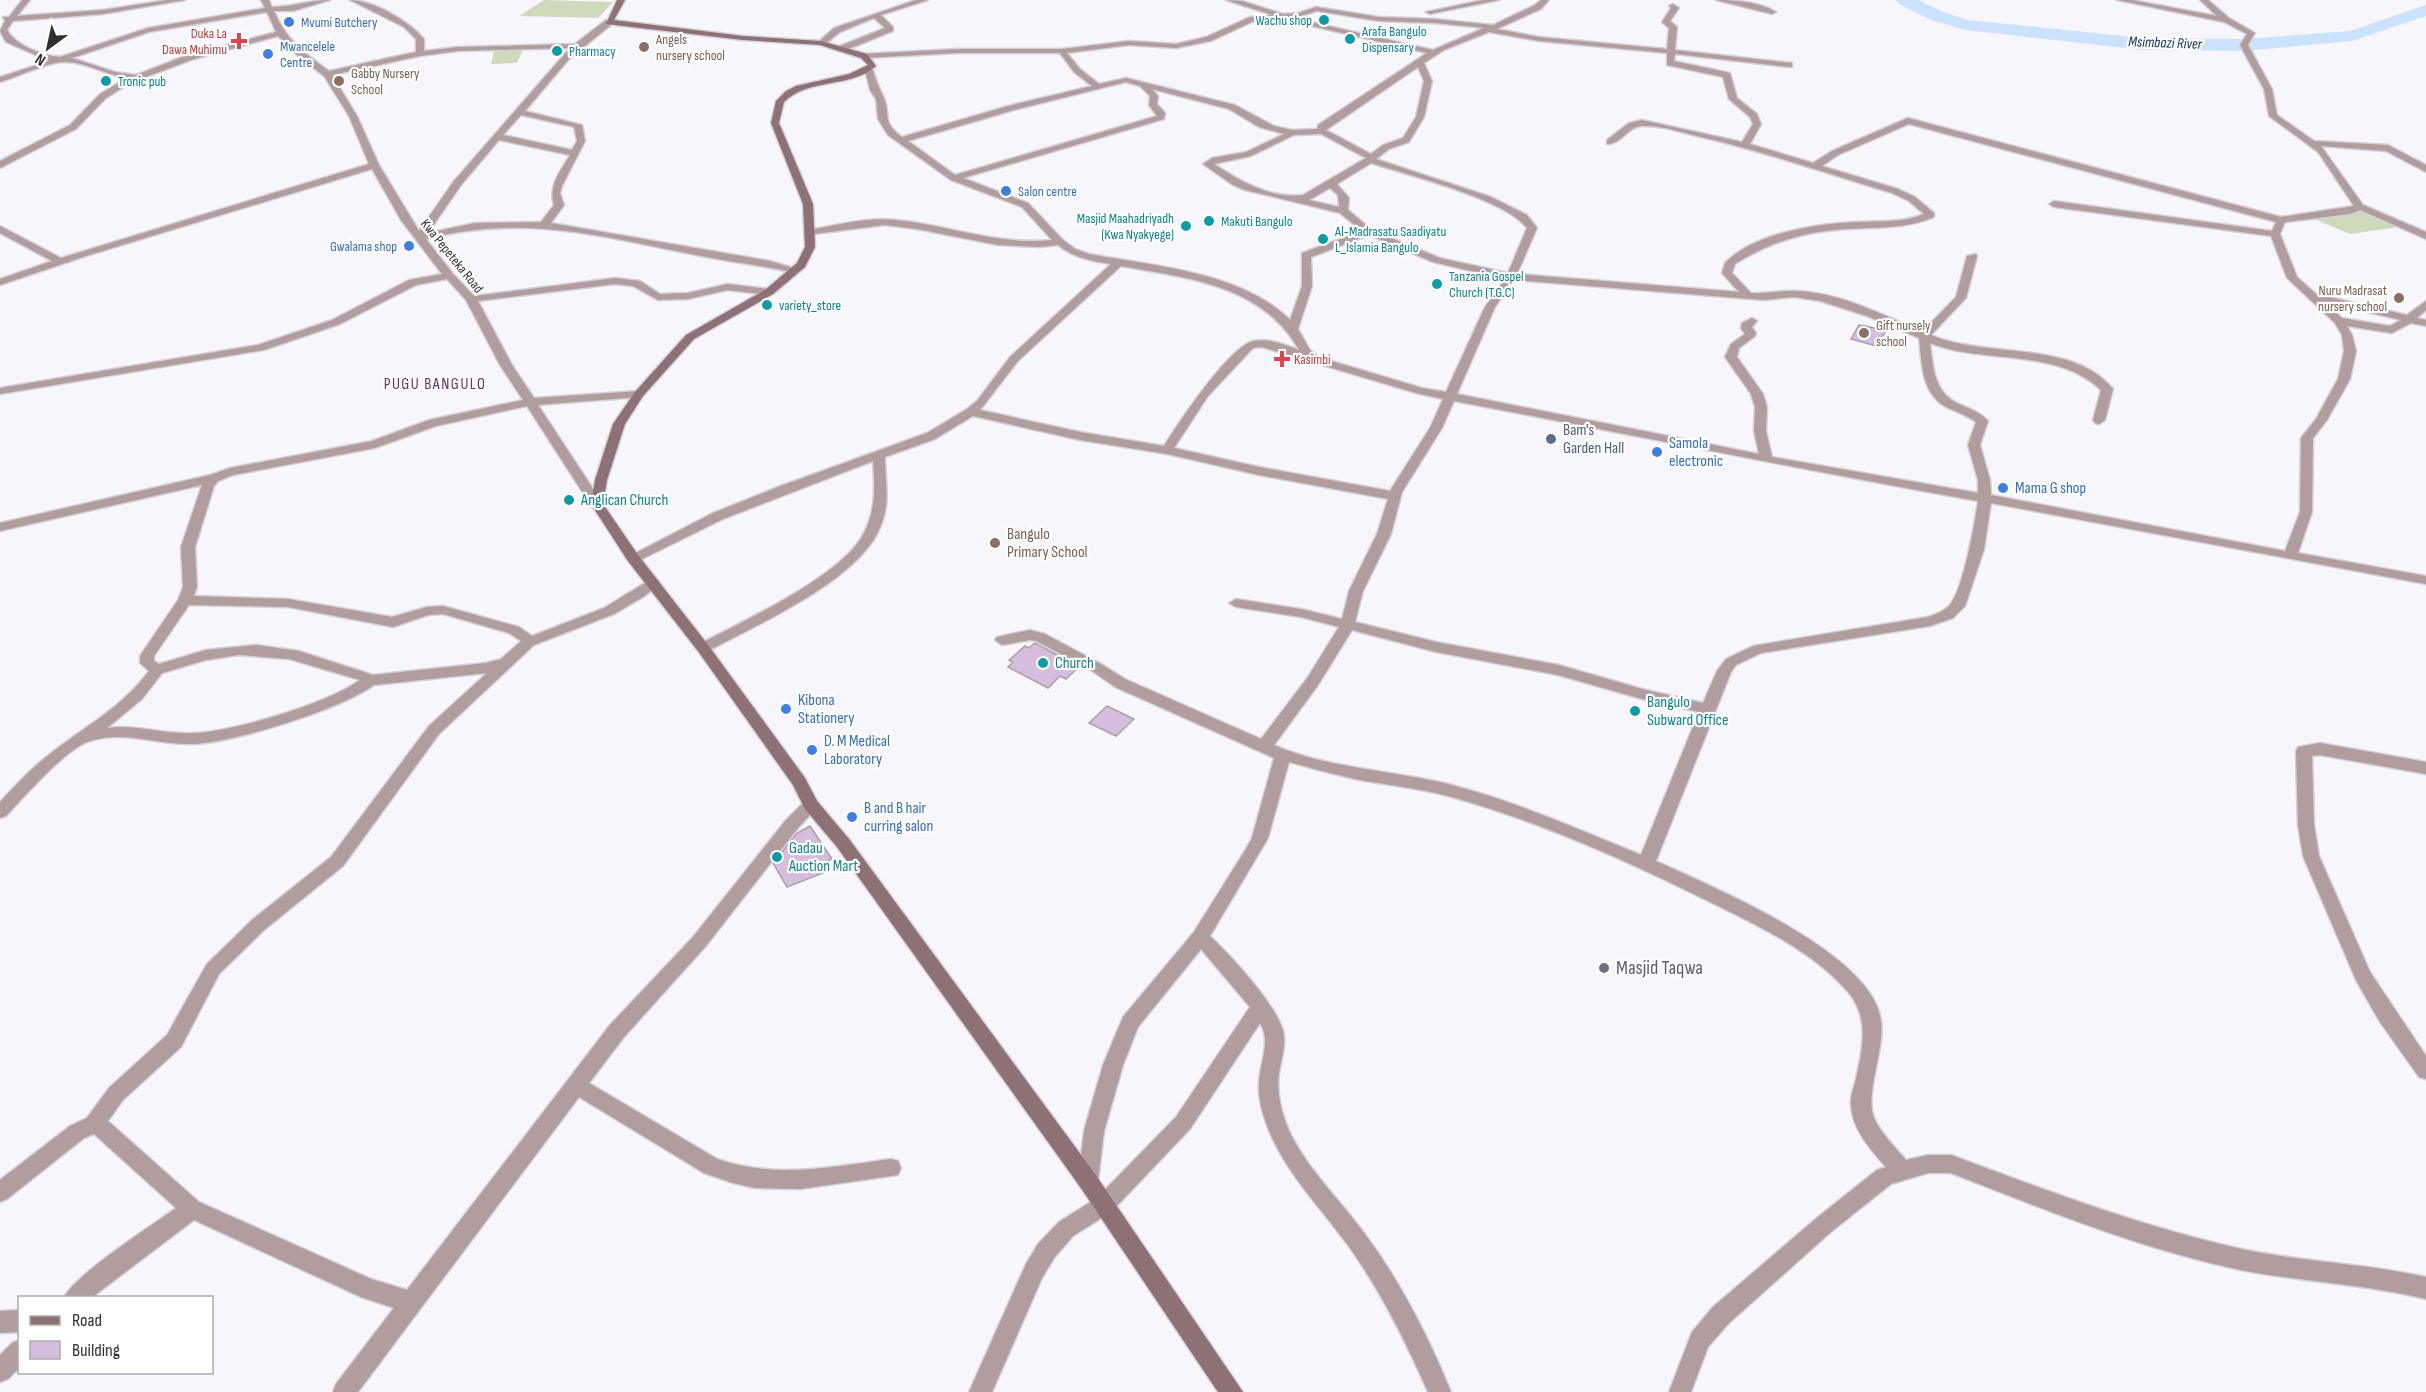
<svg xmlns="http://www.w3.org/2000/svg" width="2426" height="1392" viewBox="0 0 2426 1392" font-family="'Sofia Sans Condensed',sans-serif">
	<rect width="100%" height="100%" fill="#f8f6fd"/>
	<g fill="#cedabb">
		<polygon points="544,0 613,2 598,18 519,16"/>
		<polygon points="523,50 517,63 491,64 494,51"/>
		<polygon points="2360,210 2399,227 2350,234 2312,218"/>
	</g>
	<g fill="none" stroke-linecap="round" stroke-linejoin="round">
		<polygon fill="#cce2fc" fill-rule="evenodd" points="1896,0 1918,0 1943,12 1968,20 2143,38 2244,39 2350,31 2426,5 2426,16 2352,41 2244,51 2143,50 1966,30 1931,20 1899,4"/>
	</g>
	<g fill="#d6bdde" stroke="#a7a3a8" stroke-width="1.5">
		<polygon points="1859,325 1866,326 1886,331 1876,346 1851,339"/>
		<polygon points="1035,643 1074,664 1079,667 1066,679 1060,676 1048,688 1008,667 1013,662 1009,660 1025,646 1029,648"/>
		<polygon points="1107,706 1134,719 1116,736 1089,723"/>
		<polygon points="810,826 832,859 823,863 828,871 787,887 773,863 797,833"/>
	</g>
	<g fill="none" stroke-linecap="round" stroke-linejoin="round">
		<defs>
			<g id="street">
				<path d="M22 0H30L17 16 103 10 167 0H185L103 14 13 21 7 30C16 46 42 55 60 57L148 28 265 8 261 0H269L272 7C292 7 310 0 330 0L293 11H274C287 41 303 52 329 71L416 52V39L404 27 350 0C373 0 410 22 424 39V51L458 47 575 44 606 20H612V24L569 59 525 111 582 125 585 141 562 186 560 193 564 205 551 223 770 261 800 270 795 273C762 265 729 262 696 255 600 236 524 214 426 239L453 274 474 296 615 278 640 281 660 294 688 293 728 284 769 289 774 292 769 295 728 290 688 299 658 300 633 286 615 284 478 301 512 365 534 398 639 391 645 394 639 397 538 405 603 504 602 507H592L527 406 436 426 375 448 233 475 218 481 214 486 195 547 197 587 194 596 288 599 392 617 427 607 443 606 519 627 532 636 604 608 648 581H658L660 584 643 597 614 614 534 645 439 734 343 866 264 930 219 974 181 1047 123 1100 108 1121 199 1202 371 1279 407 1290 610 1025 693 937 786 820 805 801H817L819 805 798 828 705 947 624 1037 589 1083 717 1159C774 1179 833 1167 891 1159L898 1161 901 1168 898 1175 800 1189 755 1188 733 1183 704 1173 579 1097 358 1392H333L336 1384 394 1308 361 1297 194 1220 91 1298H64C74 1275 153 1225 176 1208L94 1134 84 1138 7 1199 0 1202V1180L70 1126 87 1118 109 1088 167 1035 207 964 252 920 331 857 429 726 487 673 374 685C341 709 233 743 192 744 157 745 121 729 87 742 64 751 24 797 6 816L0 818V802C16 785 31 768 50 754 84 727 123 707 149 671L140 663V656L178 600 183 587 181 547 202 485 0 531V523L210 475 230 468 372 441 429 420 523 400 500 365 466 300 447 279 416 285 340 324 264 350 0 394V388L258 345 332 320 409 280 442 274 401 220 372 169 86 256 0 285V279L52 261 0 233V226L61 258 369 164 349 116 324 76 297 55 278 36 191 60 130 83 106 98 76 129 0 168V161L70 125 100 94 127 78C106 75 84 61 63 62 45 63 18 77 0 82V77L49 61 6 42 0 31 5 21 3 17H9ZM267 12 276 32 185 56 136 75 115 72 72 58 149 32ZM570 48 454 181 419 231 379 165 357 116 332 75 420 56 458 51ZM521 115 574 127 577 141 572 150 503 135ZM499 140 570 155C560 172 548 186 554 205L541 222 475 223 428 233 461 185ZM189 605 288 607 393 627 428 615 443 614 509 633 521 641 501 659 486 663 373 675 299 651 256 645 206 650 159 664 154 661V656ZM239 655 289 659 360 680C327 704 235 731 194 733 165 735 136 724 107 728L142 699 162 673 206 660Z"/>
				<polygon points="916,0 928,0 881,15 893,27 893,31 846,50 840,50 840,46 885,28 874,18 840,32 824,45 817,43 834,28"/>
				<path d="M1226 0 1242 1 1283 14 1298 13 1316 7 1379 17 1435 19 1493 25 1535 5 1541 0H1549L1541 9 1497 29 1539 37 1667 49 1669 28 1662 22 1671 8 1669 6 1673 4 1679 8 1670 21 1677 27 1675 50 1792 63V67H1789L1675 54 1674 61 1730 73 1737 98 1757 114 1761 124 1750 144 1813 163 1832 151 1908 118 2281 217 2354 206 2318 152 2269 116 2264 89 2240 45 2247 34 2224 22 2117 0H2132L2217 16 2200 0H2208L2229 18 2255 33 2248 45 2272 89 2277 115 2314 141 2388 145 2426 165V172L2386 151 2321 146 2363 205 2426 232V239L2360 210 2350 214 2285 222 2280 234 2297 277 2316 294 2407 315 2426 301V310L2417 318 2426 320V326L2411 323 2392 333 2347 326 2352 335 2356 351 2350 379 2327 420 2313 438 2312 512 2298 553 2426 576V584L1991 503 1984 549 1965 606 1953 618 1930 626 1761 653 1736 665 1731 672 1656 861C1712 887 1873 953 1881 1021 1885 1052 1863 1096 1875 1120 1882 1135 1895 1147 1906 1160L1928 1155H1951C2045 1190 2139 1226 2237 1248 2299 1262 2364 1263 2426 1277V1299C2365 1284 2302 1282 2241 1270 2141 1249 2046 1210 1951 1173H1928L1891 1184 1832 1231 1729 1323 1708 1347 1691 1392H1669L1692 1332 1713 1307 1818 1217 1877 1170 1886 1167C1871 1150 1852 1129 1851 1105 1850 1098 1853 1090 1855 1083 1862 1052 1871 1019 1848 992 1814 952 1759 926 1712 903 1628 861 1539 821 1448 796 1418 788 1386 785 1355 779 1333 774 1311 768 1289 762L1268 838 1210 936C1230 955 1283 1011 1284 1037 1285 1049 1281 1061 1279 1073 1276 1094 1282 1116 1291 1135 1310 1172 1340 1200 1364 1233 1400 1281 1428 1336 1451 1392H1428C1406 1342 1382 1293 1350 1248 1322 1209 1290 1178 1270 1133 1264 1118 1258 1101 1259 1085 1259 1064 1272 1042 1260 1023L1190 1129 1111 1212 1073 1236 1054 1258 1042 1278 992 1392H969L1026 1264 1038 1244 1059 1222 1097 1198 1176 1117 1250 1007 1201 949 1138 1027 1123 1065 1104 1131 1098 1181 1095 1188 1088 1191 1081 1188 1078 1181 1084 1131 1103 1065 1123 1017 1194 932 1246 849 1252 838 1274 758 1115 687 1091 670 1036 641 1030 640 1002 645 995 640 997 637 1030 630 1045 634 1101 664 1125 679 1261 739 1308 677 1339 627 1301 617 1236 607 1229 603 1236 599 1301 609 1342 619 1349 591 1377 534 1388 499 1259 475 1167 454 1080 440 973 416 935 439 885 457C885 486 892 505 877 534 850 584 758 624 708 651H698L696 648 698 645C742 621 842 577 864 533 876 510 875 486 873 461L723 519 638 561 633 562 626 558 713 513 778 487 927 433 967 409 977 401 1010 357 1111 264C1092 261 1074 258 1058 245L1039 247 998 245 917 229 885 225 806 235 804 233 809 230C838 225 867 217 896 220 949 225 999 246 1052 240L1022 207 951 180 888 135 878 119 876 99 870 90 865 70 869 68 873 70C876 81 879 88 884 98 891 116 881 122 902 137L1008 106 1092 86 1074 72 1060 53H958L864 58 860 56 861 54 958 49H1062L1129 41 1176 44 1206 37 1250 17 1272 15ZM1317 11 1379 21 1435 23 1484 28 1433 50 1294 18ZM1282 19 1427 53 1318 125 1317 129 1292 130 1274 126 1235 105 1126 78 1099 84 1080 69 1067 53 1129 45 1176 48 1211 41 1254 21ZM1489 32 1539 41 1667 53V65L1723 77 1729 99 1750 117 1753 124 1742 142 1642 120 1629 123 1607 140V144C1621 145 1628 126 1642 126 1662 125 1683 133 1701 137 1766 152 1828 174 1892 193L1909 201 1924 214C1903 223 1878 221 1856 222 1815 224 1754 233 1725 263L1722 273 1739 292 1517 274 1537 228 1527 215 1491 197 1376 159 1389 149 1409 142 1424 117 1432 81 1424 63 1444 50ZM1418 67 1424 81 1416 117 1403 138 1383 145 1371 154 1326 130ZM1126 82 1140 86 1150 96 1149 105 1157 116 955 175 908 141 1014 110ZM1152 89 1229 109 1259 127 1284 134 1246 152 1212 158 1203 164 1233 185 1245 190 1340 213 1362 231 1302 253V286L1290 320C1242 272 1154 266 1089 254L1075 249 1063 240 1028 203 963 178 1164 119 1165 113 1157 104 1158 96ZM1909 124 2276 222 2272 231 2054 201 2049 204 2054 207 2271 236 2287 278 2335 323 2342 335 2344 351 2338 379 2316 419 2301 438 2300 512 2285 551 1991 495 1990 480 1980 445 1988 421C1980 412 1970 409 1959 404 1934 393 1933 368 1930 343 1986 365 2055 347 2101 390L2093 420 2095 423 2099 424 2105 420 2113 389C2072 339 1986 359 1931 335L1966 298 1977 256 1976 254 1967 256 1956 297 1922 332C1884 315 1840 293 1798 291 1782 290 1767 294 1751 293L1732 273 1735 264C1769 242 1806 231 1848 229 1877 227 1907 229 1934 217V213L1915 197 1898 189 1822 166 1838 155ZM1321 134 1366 158 1303 195C1271 199 1239 181 1214 164L1251 156 1294 135ZM1371 163C1407 175 1506 199 1527 228L1508 273 1440 258 1372 230 1348 210 1349 198 1337 184ZM1330 188 1338 195 1339 207 1309 200ZM1369 235 1433 262 1505 279 1485 307 1446 392 1422 388 1318 357 1310 350 1298 329 1312 286 1311 257ZM1121 266C1188 278 1263 285 1299 350 1286 345 1269 338 1254 341 1230 345 1178 424 1164 446L1080 432 980 410 1018 361ZM1514 280 1763 300 1795 297 1820 301 1867 316 1919 338C1922 363 1921 393 1946 407 1956 412 1967 415 1976 422L1968 445 1978 480V493L1772 457 1766 431 1767 407 1763 394 1737 357 1739 348 1755 336 1756 333 1752 327 1757 321 1752 318 1742 323 1741 328 1745 334 1731 344 1725 357 1751 394 1755 407 1754 431 1759 454 1457 394 1495 307ZM2325 302 2401 320 2390 326 2342 318ZM1262 347 1416 393 1443 399 1430 428 1390 491 1259 467 1174 448 1208 396 1253 348ZM1454 401C1629 434 1803 470 1978 501 1975 523 1963 591 1949 606 1943 612 1936 614 1928 617L1753 646 1726 659 1717 671 1703 703 1642 689 1559 665 1436 642 1355 622 1363 591 1391 534 1402 492 1442 428ZM1352 630 1436 652 1558 675 1642 699 1699 712 1641 855C1578 829 1514 801 1448 784 1391 770 1329 769 1274 745L1318 685Z"/>
				<polygon points="1483,0 1499,0 1430,14 1426,12"/>
				<path d="M1716 0C1735 0 1760 2 1776 12L1772 14Z"/>
				<polygon points="2320,743 2426,762 2426,774 2320,755 2312,756 2314,825 2319,856 2370,972 2426,1056 2426,1079 2419,1077 2380,1022 2356,980 2303,856 2298,825 2296,751 2298,747"/>
				<polygon points="20,1310 20,1332 0,1333 0,1311"/>
				<polygon points="20,1340 20,1367 8,1379 0,1382 0,1355 12,1343"/>
			</g>
			<path id="secondary" d="M617 0H625L614 20 743 36 821 41 867 54 876 66C850 89 810 77 784 102L779 123 813 204 815 247 805 267 773 294 694 339 643 396 625 424 607 480 603 504 638 555 708 645 805 778 817 801 849 839 1095 1174 1243 1392H1218L1081 1188 837 847 805 809 793 785 698 651 628 561 591 504 595 480 613 424 635 392 686 335 765 290 797 263 805 247 803 204 771 123 776 101 786 91 796 86 849 74 868 65 861 58 820 45 743 40 606 24Z"/>
		</defs>
		<use href="#street" stroke="#d4d2d8" stroke-width="3"/>
		<use href="#secondary" stroke="#d4d2d8" stroke-width="3"/>
		<use href="#street" fill="#b19c9e" fill-rule="evenodd"/>
		<use href="#secondary" fill="#8e7174" fill-rule="evenodd"/>
	</g>
	<g fill="#0f9aa8" stroke="#fff" stroke-width="2">
		<circle cx="1324" cy="20" r="6"/>
		<circle cx="1350" cy="39" r="6"/>
		<circle cx="557" cy="51" r="6"/>
		<circle cx="106" cy="81" r="6"/>
		<circle cx="1209" cy="221" r="6"/>
		<circle cx="1186" cy="226" r="6"/>
		<circle cx="1323" cy="239" r="6"/>
		<circle cx="1437" cy="284" r="6"/>
		<circle cx="767" cy="305" r="6"/>
		<circle cx="569" cy="500" r="6"/>
		<circle cx="1043" cy="663" r="6"/>
		<circle cx="1635" cy="711" r="6"/>
		<circle cx="777" cy="857" r="6"/>
	</g>
	<g fill="#3f7fe0" stroke="#fff" stroke-width="2">
		<circle cx="289" cy="22" r="6"/>
		<circle cx="268" cy="54" r="6"/>
		<circle cx="1006" cy="191" r="6"/>
		<circle cx="409" cy="246" r="6"/>
		<circle cx="1657" cy="452" r="6"/>
		<circle cx="2003" cy="488" r="6"/>
		<circle cx="786" cy="709" r="6"/>
		<circle cx="812" cy="750" r="6"/>
		<circle cx="852" cy="817" r="6"/>
	</g>
	<g fill="#e0444e" stroke="#fff" stroke-width="2">
		<path d="M236 32h6v6h6v6h-6v6h-6v-6h-6v-6h6z"/>
		<path d="M1279 350h6v6h6v6h-6v6h-6v-6h-6v-6h6z"/>
	</g>
	<g fill="#8d6e63" stroke="#fff" stroke-width="2">
		<circle cx="644" cy="47" r="6"/>
		<circle cx="339" cy="81" r="6"/>
		<circle cx="2399" cy="298" r="6"/>
		<circle cx="1864" cy="333" r="6"/>
		<circle cx="995" cy="543" r="6"/>
	</g>
	<circle fill="#5c6f8a" stroke="#fff" stroke-width="2" cx="1551" cy="439" r="6"/>
	<circle fill="#6b7280" stroke="#fff" stroke-width="2" cx="1604" cy="968" r="6"/>
	<g text-anchor="middle" dominant-baseline="central" stroke-width="4.5" stroke-linejoin="round" paint-order="stroke">
		<g font-size="14" fill="#0d838f" stroke="#fff" text-anchor="start">
			<text x="1312" y="20" text-anchor="end">Wachu shop</text>
			<text x="1362" y="31">Arafa Bangulo<tspan x="1362" dy="16">Dispensary</tspan></text>
			<text x="569" y="51">Pharmacy</text>
			<text x="118" y="81">Tronic pub</text>
			<text x="1174" y="218" text-anchor="end">Masjid Maahadriyadh<tspan x="1174" dy="16">(Kwa Nyakyege)</tspan></text>
			<text x="1221" y="221">Makuti Bangulo</text>
			<text x="1335" y="231">Al-Madrasatu Saadiyatu<tspan x="1335" dy="16">L_Islamia Bangulo</tspan></text>
			<text x="1449" y="276">Tanzania Gospel<tspan x="1449" dy="16">Church (T.G.C)</tspan></text>
			<text x="779" y="305">variety_store</text>
		</g>
		<g font-size="14" fill="#366cbe" stroke="#fff" text-anchor="start">
			<text x="301" y="22">Mvumi Butchery</text>
			<text x="280" y="46">Mwancelele<tspan x="280" dy="16">Centre</tspan></text>
			<text x="1018" y="191">Salon centre</text>
			<text x="397" y="246" text-anchor="end">Gwalama shop</text>
		</g>
		<g font-size="14" fill="#be3a42" stroke="#fff" text-anchor="end">
			<text x="227" y="33">Duka La<tspan x="227" dy="16">Dawa Muhimu</tspan></text>
			<text x="1294" y="359" text-anchor="start">Kasimbi</text>
		</g>
		<g font-size="14" fill="#785e54" stroke="#fff" text-anchor="start">
			<text x="656" y="39">Angels<tspan x="656" dy="16">nursery school</tspan></text>
			<text x="351" y="73">Gabby Nursery<tspan x="351" dy="16">School</tspan></text>
			<text x="2387" y="290" text-anchor="end">Nuru Madrasat<tspan x="2387" dy="16">nursery school</tspan></text>
			<text x="1876" y="325">Gift nursely<tspan x="1876" dy="16">school</tspan></text>
		</g>
		<g font-size="14" fill="#2f2e30" stroke="#fff">
			<text transform="translate(452 256) rotate(51)">Kwa Pepeteka Road</text>
		</g>
		<g font-size="15" font-style="italic" fill="#103760" stroke="#fff">
			<text transform="translate(2165 43) rotate(2)">Msimbazi River</text>
		</g>
		<g font-size="16" letter-spacing="1.5" fill="#622f60" stroke="#fff">
			<text x="435" y="384">PUGU BANGULO</text>
		</g>
		<g font-size="16" fill="#4e5e75" stroke="#fff" text-anchor="start">
			<text x="1563" y="430">Bam's<tspan x="1563" dy="18">Garden Hall</tspan></text>
		</g>
		<g font-size="16" fill="#366cbe" stroke="#fff" text-anchor="start">
			<text x="1669" y="443">Samola<tspan x="1669" dy="18">electronic</tspan></text>
			<text x="2015" y="488">Mama G shop</text>
			<text x="798" y="700">Kibona<tspan x="798" dy="18">Stationery</tspan></text>
			<text x="824" y="741">D. M Medical<tspan x="824" dy="18">Laboratory</tspan></text>
			<text x="864" y="808">B and B hair<tspan x="864" dy="18">curring salon</tspan></text>
		</g>
		<g font-size="16" fill="#0d838f" stroke="#fff" text-anchor="start">
			<text x="581" y="500">Anglican Church</text>
			<text x="1055" y="663">Church</text>
			<text x="1647" y="702">Bangulo<tspan x="1647" dy="18">Subward Office</tspan></text>
			<text x="789" y="848">Gadau<tspan x="789" dy="18">Auction Mart</tspan></text>
		</g>
		<g font-size="16" fill="#785e54" stroke="#fff" text-anchor="start">
			<text x="1007" y="534">Bangulo<tspan x="1007" dy="18">Primary School</tspan></text>
		</g>
		<g font-size="20" fill="#5b616d" stroke="#fff" text-anchor="start">
			<text x="1616" y="968">Masjid Taqwa</text>
		</g>
	</g>
	<rect x="18" y="1296" width="195" height="78" fill="#ffffff" stroke="#acabac" stroke-width="1.5"/>
	<rect x="30" y="1316" width="30" height="9" fill="#8e7174" stroke="#acabac" stroke-width="1.5"/>
	<text x="72" y="1326" font-size="18" fill="#2f2e30">Road</text>
	<rect x="30" y="1341" width="30" height="18" fill="#d6bdde" stroke="#acabac" stroke-width="1.5"/>
	<text x="72" y="1356" font-size="18" fill="#2f2e30">Building</text>
	<g transform="translate(48 48) rotate(213)" stroke="#ffffff" stroke-width="4.5" paint-order="stroke">
	<path d="M0-4.5L10 22L0 15L-10 22Z" fill="#2f2e30"/>
	<text y="-9" font-size="16" font-weight="bold" text-anchor="middle" fill="#2f2e30">N</text>
	</g>
</svg>
